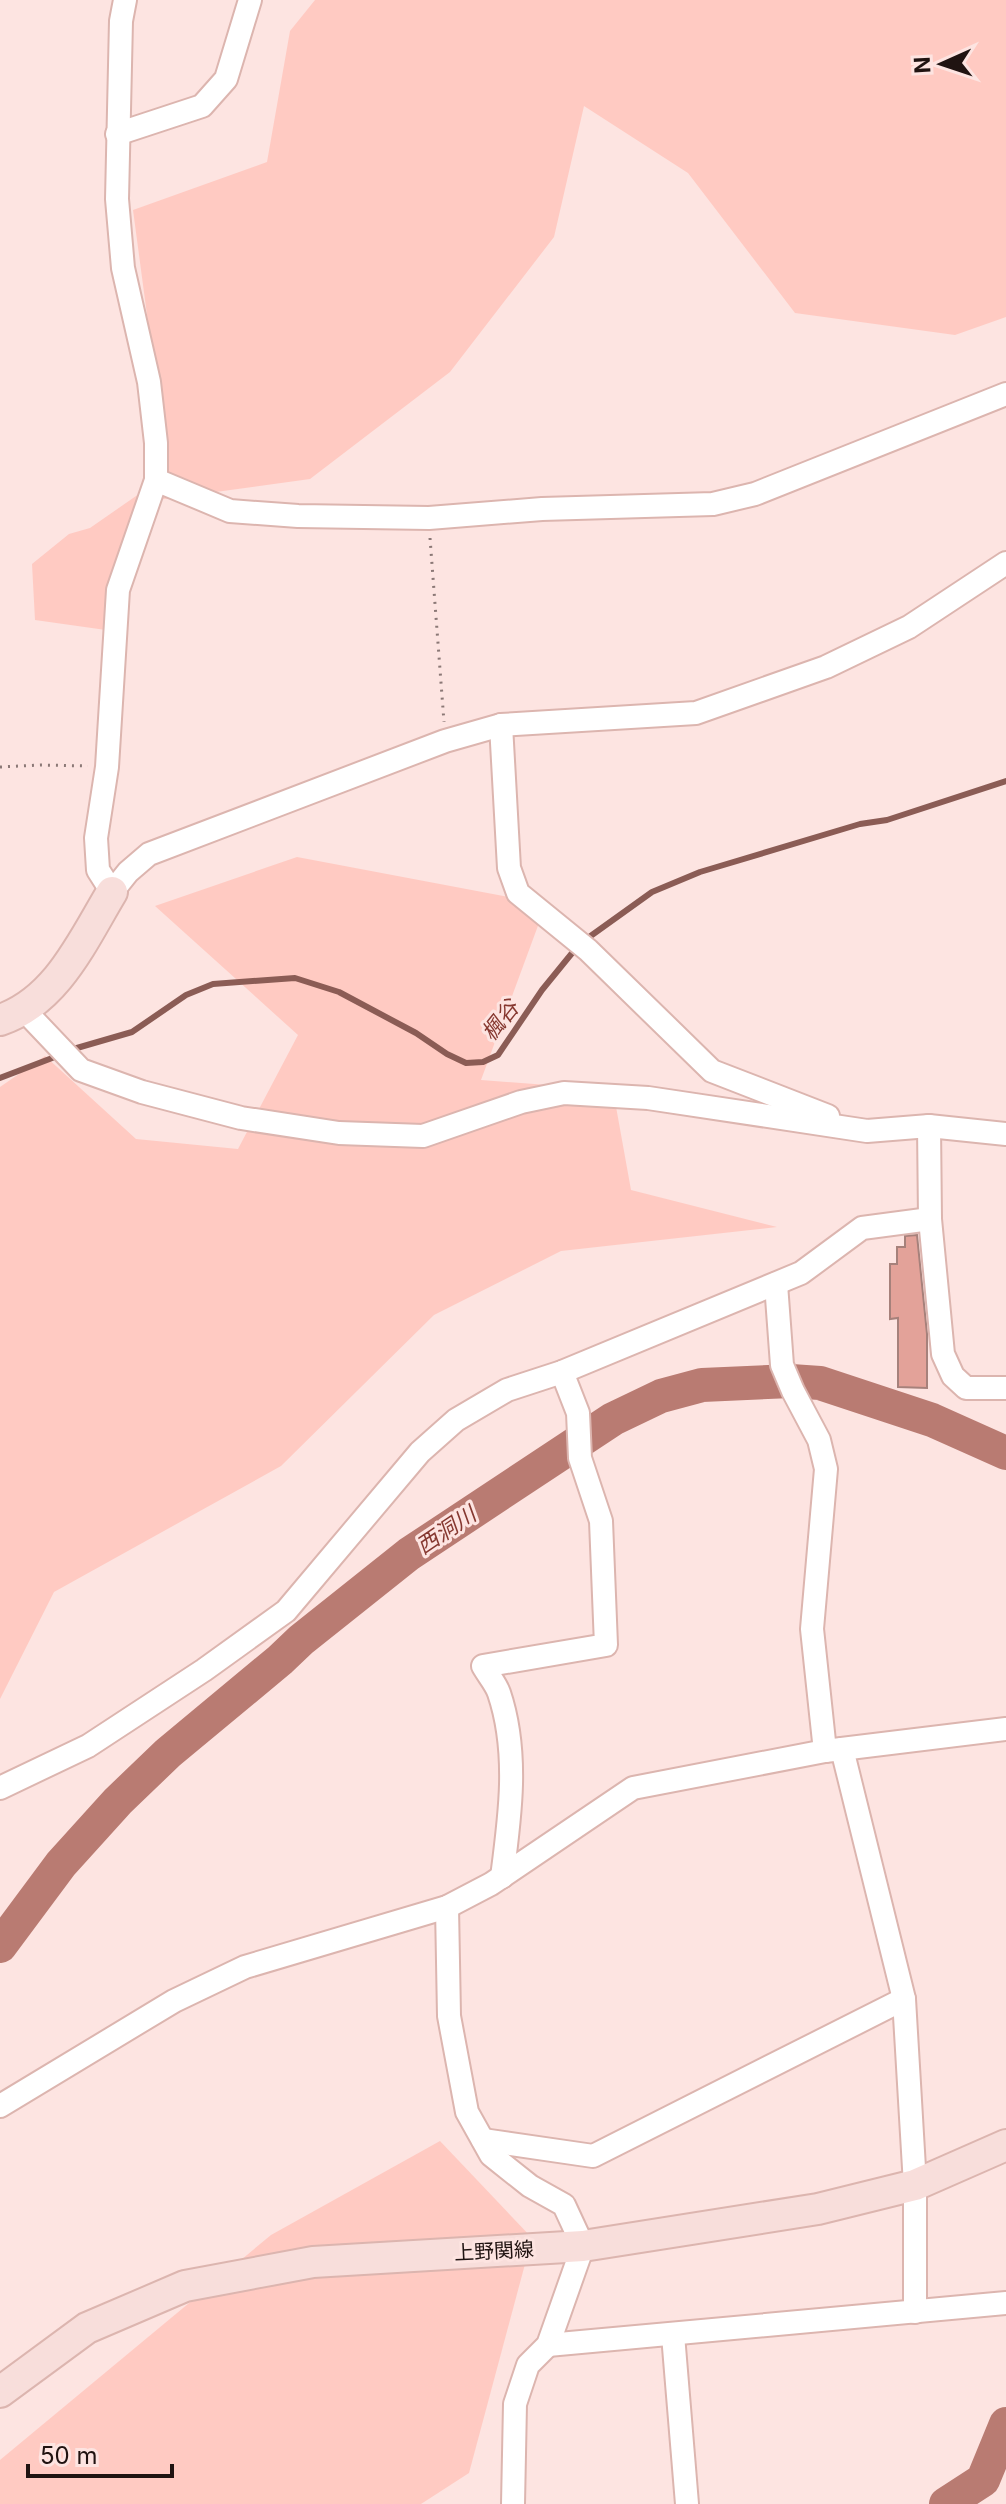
<svg xmlns="http://www.w3.org/2000/svg" width="1006" height="2504" viewBox="0 0 1006 2504" font-family="Inter,'Noto Sans JP',sans-serif">
	<rect width="100%" height="100%" fill="#fde4e1"/>
	<g fill="#ffcac2">
		<polygon points="315,0 1006,0 1006,317 955,335 795,313 688,173 584,106 554,237 450,372 310,479 150,501 164,442 133,210 267,162 290,31"/>
		<polygon points="149,487 120,632 35,620 32,564 69,534 90,528"/>
		<polygon points="297,857 546,904 481,1080 613,1090 631,1190 777,1227 561,1251 434,1315 281,1466 54,1592 0,1699 0,1087 45,1056 136,1139 238,1149 298,1035 155,906"/>
		<polygon points="440,2141 532,2238 469,2473 421,2504 0,2504 0,2460 271,2235"/>
	</g>
	<g fill="none" stroke-linecap="round" stroke-linejoin="round">
		<g stroke="#8b5c55" stroke-width="6">
			<polyline points="585,940 652,892 700,872 860,824 887,820 1006,781"/>
			<polyline points="70,1050 132,1032 186,995 213,984 295,978 339,992 416,1033 447,1054 466,1063 483,1062 498,1055 542,990 577,947"/>
			<polyline points="0,1078 60,1055"/>
		</g>
		<g stroke="#b97b72" stroke-width="34">
			<polyline points="0,1946 61,1864 118,1801 168,1753 280,1660 301,1640 409,1554 613,1419 661,1396 702,1385 791,1381 820,1383 932,1420 1006,1453"/>
			<polyline points="946,2504 983,2480 1006,2424"/>
		</g>
	</g>
	<polygon fill="#e3a299" stroke="#a6817b" stroke-width="2" points="917,1235 927,1334 927,1388 898,1387 898,1318 890,1319 890,1264 897,1264 897,1247 905,1247 905,1236"/>
	<g fill="none" stroke-linecap="round" stroke-linejoin="round">
		<defs>
			<g id="street">
				<polyline points="125,0 121,21 117,199 123,268 149,382 156,443 156,480 118,590 107,767 96,838 98,870 112,892 128,872 149,854 445,741 501,725 696,713 826,667 909,627 1006,563"/>
				<polyline points="117,134 202,106 226,79 250,0"/>
				<polyline points="156,480 230,511 298,516 429,518 542,509 713,504 755,494 1006,394"/>
				<polyline points="501,725 509,868 518,893 588,950 712,1071 828,1116"/>
				<polyline points="24,1010 81,1070 142,1092 241,1118 339,1133 423,1136 521,1102 564,1093 648,1098 867,1131 929,1126 1006,1134"/>
				<polyline points="929,1126 930,1219 943,1354 953,1376 966,1388 1006,1388"/>
				<polyline points="776,1284 782,1365 793,1391 819,1440 826,1469 812,1629 825,1751"/>
				<polyline points="842,1749 904,1999 915,2185 915,2312"/>
				<polyline points="0,1788 88,1746 204,1670 286,1611 420,1452 456,1420 507,1390 562,1372 801,1273 862,1228 930,1219"/>
				<path d="M502 1877C510 1817 519 1752 499 1693 496 1684 488 1675 483 1666L606 1645 601 1521 580 1458 578 1413 562 1372"/>
				<polyline points="447,1907 449,2016 467,2112 491,2155 530,2186 564,2205 583,2246 548,2345 528,2365 515,2404 513,2504"/>
				<polyline points="0,2106 174,2001 245,1967 447,1907 491,1884 633,1788 825,1751 1006,1729"/>
				<polyline points="483,2140 593,2156 904,1999"/>
				<polyline points="673,2335 687,2504"/>
				<polyline points="548,2345 1006,2303"/>
			</g>
			<g id="secondary">
				<path d="M0 1020C57 1001 83 940 112 892"/>
				<polyline points="0,2392 87,2328 185,2286 313,2262 583,2246 818,2209 915,2185 1006,2145"/>
			</g>
		</defs>
		<use href="#street" stroke="#dcb5af" stroke-width="26"/>
		<use href="#secondary" stroke="#dcb5af" stroke-width="34"/>
		<g stroke="#8b7876" stroke-width="3" stroke-dasharray="2 6" stroke-linecap="butt">
			<polyline points="430,538 444,722"/>
			<polyline points="0,767 40,765 88,766"/>
		</g>
		<use href="#street" stroke="#fff" stroke-width="22"/>
		<use href="#secondary" stroke="#f8dedb" stroke-width="30"/>
	</g>
	<g text-anchor="middle" dominant-baseline="central" stroke-width="6" stroke-linejoin="round" paint-order="stroke">
		<g font-size="20" fill="#201311" stroke="#fde4e1">
			<text transform="translate(494 2251) rotate(-3)">上野関線</text>
		</g>
		<g font-size="22" font-style="italic" fill="#863830" stroke="#fde4e1">
			<text transform="translate(500 1020) rotate(-51)">楓谷</text>
			<text transform="translate(446 1530) rotate(-34)">西洞川</text>
		</g>
	</g>
	<g transform="translate(942 64) rotate(267)" stroke="#fde4e1" stroke-width="6" paint-order="stroke">
	<path d="M0-6L14 30L0 20L-14 30Z" fill="#201311"/>
	<text y="-12" font-size="22" font-weight="bold" text-anchor="middle" fill="#201311">N</text>
	</g>
	<path d="M28 2464v12h144v-12" fill="none" stroke="#201311" stroke-width="4"/>
	<text x="40" y="2464" font-size="24" fill="#201311" stroke="#fde4e1" stroke-width="6" paint-order="stroke">50 m</text>
</svg>
